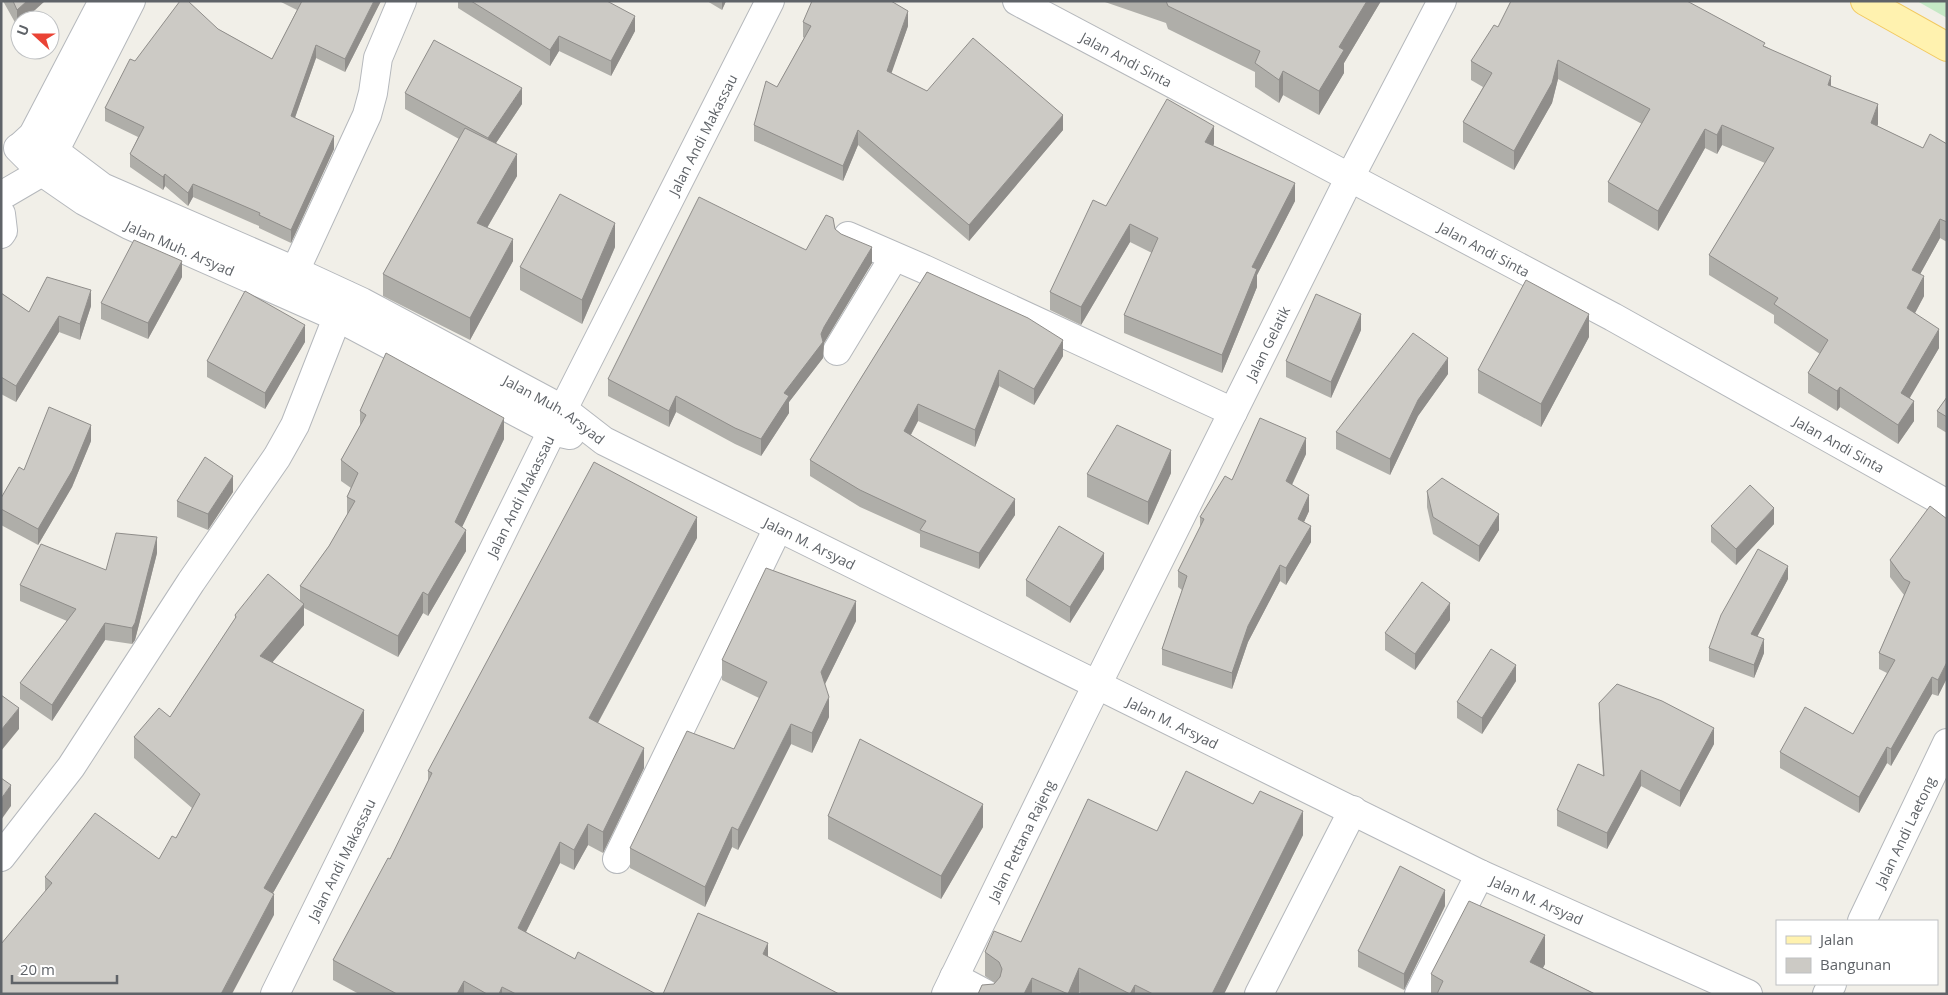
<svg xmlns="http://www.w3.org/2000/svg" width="1948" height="995" viewBox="0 0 1948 995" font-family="'Open Sans',sans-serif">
	<rect width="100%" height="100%" fill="#f1efe8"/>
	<polygon fill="#c5e8c5" points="1917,1 1947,1 1947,18"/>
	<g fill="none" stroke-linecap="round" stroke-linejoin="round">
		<defs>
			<g id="minor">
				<path id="s1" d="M1017 1 1613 317 1947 504"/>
				<path id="s2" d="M33 135 102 187 295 271 362 302 564 410 604 441 1480 874 1748 994"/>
				<polyline points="20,147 33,135 103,1"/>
				<path id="s3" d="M18 148 42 172 84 201 129 225 337 317 552 431 570 435"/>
				<polyline points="1,196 42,172 54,152 131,1"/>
				<polyline points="1,214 3,231 1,234"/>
				<polyline points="848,236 924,269 1233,412"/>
				<polyline points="295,271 367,115 373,93 378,58 402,1"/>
				<polyline points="837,351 894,257"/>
				<polyline points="1,857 71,767 191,582 277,457 295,425 346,295"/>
				<polyline points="617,859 778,528"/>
				<path id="s4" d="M1862 921 1947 743"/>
				<polyline points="954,977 986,994"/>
				<path id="s5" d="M275 994 552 431 770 1"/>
				<path id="s6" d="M946 994 1083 713 1349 179 1442 1"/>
				<polyline points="1259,994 1353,810"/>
				<polyline points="1419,994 1480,874"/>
				<polyline points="1827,994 1832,984"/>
			</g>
			<polyline id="major" points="1865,1 1947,47"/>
		</defs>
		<use href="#minor" stroke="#b5b8bc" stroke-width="30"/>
		<use href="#major" stroke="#f2c960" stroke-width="30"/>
		<use href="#minor" stroke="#fff" stroke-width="28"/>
		<use href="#major" stroke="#fff2af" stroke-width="28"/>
	</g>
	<g fill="#afaea9">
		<polygon points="3,1 45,1 20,20 20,24 17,26"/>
		<polygon points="279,1 381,1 345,72 316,58 295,117 334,149 291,243 259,228 259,226 193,197 188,206 165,186 163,190 130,167 130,154 138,137 105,121 105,108 135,61 218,29 272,59 297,10"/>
		<polygon points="458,1 607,1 635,31 611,76 559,51 550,66 458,8"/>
		<polygon points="707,1 726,1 722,10"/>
		<polygon points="1102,1 1381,1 1344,63 1344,73 1319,115 1283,95 1279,103 1255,87 1255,72 1168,29 1166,23"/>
		<polygon points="803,22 908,26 891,73 927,91 1063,130 969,241 858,145 843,181 754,141 754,125 777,87 804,38 803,37"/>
		<polygon points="1498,27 1765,46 1831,86 1878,124 1877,126 1923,148 1947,144 1947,242 1940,238 1920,274 1924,296 1915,313 1939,348 1909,398 1914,421 1898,444 1840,407 1837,411 1808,393 1808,373 1820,354 1774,323 1774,315 1709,275 1709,255 1765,163 1722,145 1717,154 1705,148 1658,231 1608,202 1608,182 1642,124 1558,79 1552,103 1514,170 1463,142 1463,122 1483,87 1471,80 1471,61"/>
		<polygon points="405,93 522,104 496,143 517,176 487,228 513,261 470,340 383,296 383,274 459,139 405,109"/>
		<polygon points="1214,144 1213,146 1295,201 1257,275 1257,287 1222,373 1124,333 1124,315 1152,253 1130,242 1081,325 1050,310 1050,292 1106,206"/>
		<polygon points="835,229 872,263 824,343 823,358 789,402 789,413 761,456 735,444 676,412 669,427 608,396 608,379 806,250"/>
		<polygon points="615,247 582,324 520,290 520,267"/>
		<polygon points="927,272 1063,356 1034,405 999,386 975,447 918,421 911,435 1015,515 979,569 920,547 920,534 860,507 810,476 810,460"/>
		<polygon points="182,277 148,339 101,319 101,303"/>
		<polygon points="1,293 29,312 91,306 80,340 59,332 16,402 1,394"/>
		<polygon points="1361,330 1331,398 1286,377 1286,361"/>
		<polygon points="1589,337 1541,427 1478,393 1478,370"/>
		<polygon points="305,342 265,409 207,377 207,361"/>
		<polygon points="1448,374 1418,416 1390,475 1336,449 1336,432"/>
		<polygon points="1947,397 1947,433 1937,427 1937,411"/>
		<polygon points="360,411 504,439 462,527 466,551 428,616 423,613 398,657 304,608 304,625 272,662 364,731 273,893 274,915 45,891 45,877 159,859 176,838 192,808 134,758 134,737 170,717 235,619 235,615 300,601 300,586 329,546 347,515 347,497 351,488 341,481 341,460 360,426"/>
		<polygon points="91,441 72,487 38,545 1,525 1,498 24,470"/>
		<polygon points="1306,454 1292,485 1309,511 1304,522 1311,542 1286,585 1280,581 1248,642 1232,689 1162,665 1162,649 1182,590 1178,587 1178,571 1200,527 1200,517 1232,480"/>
		<polygon points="1171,473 1148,525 1087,497 1087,474"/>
		<polygon points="1427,491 1499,530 1479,562 1433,534 1427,507"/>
		<polygon points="233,492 208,530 177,517 177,501"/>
		<polygon points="1947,519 1947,678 1938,696 1932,694 1891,766 1887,763 1859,813 1780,768 1780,752 1853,734 1887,673 1879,669 1879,653 1904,595 1890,577 1890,560"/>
		<polygon points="1774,524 1736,565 1711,542 1711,526"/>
		<polygon points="697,538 598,723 644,768 603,853 588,845 574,870 560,863 526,932 575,959 656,994 359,994 333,980 333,960 390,859 428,782 428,771"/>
		<polygon points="157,553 135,640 132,644 105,640 52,721 20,699 20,683 67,621 20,601 20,585 106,570"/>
		<polygon points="1104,569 1070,623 1026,596 1026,580"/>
		<polygon points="1788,579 1757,637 1764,653 1754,678 1709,661 1709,648"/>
		<polygon points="1450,620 1415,670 1385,650 1385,633"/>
		<polygon points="856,621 825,684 829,717 812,753 791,744 738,850 732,847 705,907 630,868 630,848 734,749 759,698 722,680 722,660"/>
		<polygon points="1516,681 1482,734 1457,718 1457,702"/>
		<polygon points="1599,703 1714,744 1680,807 1641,786 1607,849 1557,826 1557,810 1603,775 1599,719"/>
		<polygon points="828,816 983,827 941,899 828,839"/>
		<polygon points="1157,831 1303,835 1224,994 1083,994 1079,992 1078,994 978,994 995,983 985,976 985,952 1021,942"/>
		<polygon points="1445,906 1404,990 1358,967 1358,951"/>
		<polygon points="1545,964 1543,968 1595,994 1431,994 1431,974"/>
	</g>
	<g fill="#8f8d8a">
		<polygon points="27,1 45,1 24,20 20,20 20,24 17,26 17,10"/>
		<polygon points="374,1 381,1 345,72 345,59"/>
		<polygon points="722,1 726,1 722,10"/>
		<polygon points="1367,1 1381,1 1344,63 1344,73 1319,115 1319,91 1339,47"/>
		<polygon points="908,11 908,26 887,86 887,71"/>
		<polygon points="635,16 635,31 611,76 611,61"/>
		<polygon points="559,36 559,51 550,66 550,50"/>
		<polygon points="316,45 316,58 291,129 291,116"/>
		<polygon points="1558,60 1558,79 1552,103 1514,170 1514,151"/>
		<polygon points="1283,71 1283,95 1279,103 1279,80"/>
		<polygon points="1831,76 1831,96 1828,85"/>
		<polygon points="522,88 522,104 488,155 488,138"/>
		<polygon points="1878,104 1878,124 1871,143 1871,123"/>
		<polygon points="1063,115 1063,130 969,241 969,225"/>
		<polygon points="1722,125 1722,145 1717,154 1717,135"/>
		<polygon points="1214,126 1214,144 1205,160 1205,142"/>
		<polygon points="1705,129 1705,148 1658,231 1658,211"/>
		<polygon points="858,130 858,145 843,181 843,166"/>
		<polygon points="334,136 334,149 291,243 291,230"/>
		<polygon points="517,154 517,176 477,245 477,223"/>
		<polygon points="165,174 165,186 163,190 163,177"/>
		<polygon points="1295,183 1295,201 1257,275 1257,287 1222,373 1222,355 1252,267"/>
		<polygon points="193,184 193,197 188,206 188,193"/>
		<polygon points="1940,219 1940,238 1912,289 1912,270"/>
		<polygon points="615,223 615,247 582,324 582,300"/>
		<polygon points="1130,224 1130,242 1081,325 1081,307"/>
		<polygon points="513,239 513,261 470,340 470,318"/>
		<polygon points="872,247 872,263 824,343 823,358 789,402 789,413 761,456 761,439 784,393 821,334 824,327"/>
		<polygon points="182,261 182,277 148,339 148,323"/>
		<polygon points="1924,276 1924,296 1907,328 1907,308"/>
		<polygon points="91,290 91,306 80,340 80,324"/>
		<polygon points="1361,314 1361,330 1331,398 1331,382"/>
		<polygon points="1589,314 1589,337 1541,427 1541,404"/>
		<polygon points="59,316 59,332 16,402 16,386"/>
		<polygon points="305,325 305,342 265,409 265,393"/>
		<polygon points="1939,329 1939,348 1901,413 1901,393"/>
		<polygon points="1063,340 1063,356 1034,405 1034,389"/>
		<polygon points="1448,358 1448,374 1418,416 1390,475 1390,459 1418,400"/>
		<polygon points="999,370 999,386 975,447 975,430"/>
		<polygon points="1840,387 1840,407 1837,411 1837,391"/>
		<polygon points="676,396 676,412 669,427 669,411"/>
		<polygon points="1914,401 1914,421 1898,444 1898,425"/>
		<polygon points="918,404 918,421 904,447 904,431"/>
		<polygon points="504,418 504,439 455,542 455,522"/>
		<polygon points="91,425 91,441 72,487 38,545 38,529"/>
		<polygon points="1306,438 1306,454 1286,497 1286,481"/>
		<polygon points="1171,450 1171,473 1148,525 1148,502"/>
		<polygon points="233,476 233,492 208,530 208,514"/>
		<polygon points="1309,495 1309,511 1298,535 1298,519"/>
		<polygon points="1015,499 1015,515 979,569 979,553"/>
		<polygon points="1774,508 1774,524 1736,565 1736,549"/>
		<polygon points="1499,514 1499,530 1479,562 1479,546"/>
		<polygon points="697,517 697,538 589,739 589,718"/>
		<polygon points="1311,526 1311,542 1286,585 1286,568"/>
		<polygon points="466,530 466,551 428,616 428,595"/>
		<polygon points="157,537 157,553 135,640 132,644 132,628"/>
		<polygon points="1104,553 1104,569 1070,623 1070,607"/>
		<polygon points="1280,565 1280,581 1248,642 1232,689 1232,673 1248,626"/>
		<polygon points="1788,566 1788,579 1751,648 1751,634"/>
		<polygon points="423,592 423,613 398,657 398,636"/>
		<polygon points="856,601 856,621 821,692 821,672"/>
		<polygon points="1450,603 1450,620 1415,670 1415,654"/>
		<polygon points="304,604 304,625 260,677 260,656"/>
		<polygon points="105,623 105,640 52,721 52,705"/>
		<polygon points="1764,639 1764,653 1754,678 1754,665"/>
		<polygon points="1947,662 1947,678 1938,696 1938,680"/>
		<polygon points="1516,665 1516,681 1482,734 1482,718"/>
		<polygon points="1932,677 1932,694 1891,766 1891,749"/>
		<polygon points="829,697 829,717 812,753 812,733"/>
		<polygon points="19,708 19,729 1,751 1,730"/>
		<polygon points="364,710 364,731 264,909 264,888"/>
		<polygon points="791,724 791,744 738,850 738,830"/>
		<polygon points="1714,728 1714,744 1680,807 1680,791"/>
		<polygon points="1887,747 1887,763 1859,813 1859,797"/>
		<polygon points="644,748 644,768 603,853 603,832"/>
		<polygon points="1641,770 1641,786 1607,849 1607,833"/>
		<polygon points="11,785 11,806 1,820 1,799"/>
		<polygon points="983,804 983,827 941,899 941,876"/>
		<polygon points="1303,811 1303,835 1224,994 1212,994"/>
		<polygon points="588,824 588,845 574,870 574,850"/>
		<polygon points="732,827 732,847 705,907 705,887"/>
		<polygon points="560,842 560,863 518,948 518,928"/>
		<polygon points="1445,890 1445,906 1404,990 1404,974"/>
		<polygon points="274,894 274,915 232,994 221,994"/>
		<polygon points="1545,935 1545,964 1530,991 1530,962"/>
		<polygon points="768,943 768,963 763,954"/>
		<polygon points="1079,968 1079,992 1078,994 1068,994"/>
		<polygon points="1032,978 1032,994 1024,994"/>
		<polygon points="464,981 464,994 457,994"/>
		<polygon points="1135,985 1135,994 1130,994"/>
		<polygon points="502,987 502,994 499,994"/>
	</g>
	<g fill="#cccac5" stroke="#8f8d8a">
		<polygon points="13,1 27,1 17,10"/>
		<polygon points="180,1 188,1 218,29 272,59 302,1 374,1 345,59 316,45 291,116 334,136 291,230 259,215 260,213 193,184 188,193 165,174 163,177 130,154 144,127 105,108 130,59 135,61"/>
		<polygon points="471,1 607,1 635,16 611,61 559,36 550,50"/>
		<polygon points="812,1 891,1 908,11 887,71 927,91 973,38 1063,115 969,225 858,130 843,166 754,125 766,81 777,87 811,26 803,22"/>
		<polygon points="1166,1 1367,1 1339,47 1344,50 1319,91 1283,71 1279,80 1255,63 1260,51 1168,6"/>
		<polygon points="1511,1 1687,1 1765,43 1763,46 1831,76 1828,85 1878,104 1871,123 1923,148 1930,134 1947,144 1947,222 1940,219 1912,270 1924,276 1907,308 1939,329 1901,393 1914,401 1898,425 1840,387 1837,391 1808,373 1828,340 1774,304 1778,298 1709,255 1774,148 1722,125 1717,135 1705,129 1658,211 1608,182 1650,109 1558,60 1552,83 1514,151 1463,122 1492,73 1471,61 1494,25 1498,27"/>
		<polygon points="434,40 522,88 488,138 405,93"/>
		<polygon points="1167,99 1214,126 1205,142 1295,183 1252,267 1257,269 1222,355 1124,315 1158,238 1130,224 1081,307 1050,292 1093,200 1106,206"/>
		<polygon points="465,128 517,154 477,223 513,239 470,318 383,274"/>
		<polygon points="560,194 615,223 582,300 520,267"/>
		<polygon points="699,197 806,250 826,215 833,218 835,229 841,234 872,247 824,327 821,334 823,342 784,393 789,396 761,439 735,428 676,396 669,411 608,379"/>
		<polygon points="134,240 182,261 148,323 101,303"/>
		<polygon points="927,272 1028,318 1063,340 1034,389 999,370 975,430 918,404 904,431 1015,499 979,553 920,530 926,521 860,490 810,460"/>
		<polygon points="47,277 91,290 80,324 59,316 16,386 1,377 1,293 29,312"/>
		<polygon points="1526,280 1589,314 1541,404 1478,370"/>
		<polygon points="245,291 305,325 265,393 207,361"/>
		<polygon points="1316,294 1361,314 1331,382 1286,361"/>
		<polygon points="1413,333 1448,358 1418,400 1390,459 1336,432"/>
		<polygon points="386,353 504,418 455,522 466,530 428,595 423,592 398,636 300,586 329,546 355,501 347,497 358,473 341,460 366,415 360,411"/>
		<polygon points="1947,397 1947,417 1937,411"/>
		<polygon points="49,407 91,425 72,471 38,529 1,509 1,498 19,467 24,470"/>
		<polygon points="1260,418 1306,438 1286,481 1309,495 1298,519 1311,526 1286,568 1280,565 1248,626 1232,673 1162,649 1187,576 1178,571 1204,519 1200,517 1225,476 1232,480"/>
		<polygon points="1117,425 1171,450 1148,502 1087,474"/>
		<polygon points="205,457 233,476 208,514 177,501"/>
		<polygon points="594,462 697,517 589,718 644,748 603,832 588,824 574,850 560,842 518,928 575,959 578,952 656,994 516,994 502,987 499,994 487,994 464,981 457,994 397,994 333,960 388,858 390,859 432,773 428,771"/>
		<polygon points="1442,478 1499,514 1479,546 1433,517 1427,491"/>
		<polygon points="1750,485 1774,508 1736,549 1711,526"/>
		<polygon points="1930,506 1947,519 1947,662 1938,680 1932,677 1891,749 1887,747 1859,797 1780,752 1805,707 1853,734 1895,660 1879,653 1910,582 1904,579 1890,560"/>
		<polygon points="1059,526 1104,553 1070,607 1026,580"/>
		<polygon points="116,533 157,537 135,623 132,628 105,623 52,705 20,683 76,609 20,585 41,544 106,570"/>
		<polygon points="1758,549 1788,566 1751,634 1764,639 1754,665 1709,648 1721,615"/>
		<polygon points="766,568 856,601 821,672 829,697 812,733 791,724 738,830 732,827 705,887 630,848 687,731 734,749 767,682 722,660"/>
		<polygon points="268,574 304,604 260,656 364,710 264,888 274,894 221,994 1,994 1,944 52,883 45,877 95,813 159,859 172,836 176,838 200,794 134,737 159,708 170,717 236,617 235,615"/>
		<polygon points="1422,582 1450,603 1415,654 1385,633"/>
		<polygon points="1491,649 1516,665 1482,718 1457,702"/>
		<polygon points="1617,684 1662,701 1714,728 1680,791 1641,770 1607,833 1557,810 1578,764 1604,776 1599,703"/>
		<polygon points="1,695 19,708 1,730"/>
		<polygon points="860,739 983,804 941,876 828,816"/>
		<polygon points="1186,771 1253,804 1260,791 1303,811 1212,994 1153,994 1135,985 1130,994 1079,968 1068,994 1032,978 1024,994 978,994 982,985 994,984 1000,977 1002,969 999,962 985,952 994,931 1021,942 1088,799 1157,831"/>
		<polygon points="1,778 11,785 1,799"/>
		<polygon points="1400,866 1445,890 1404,974 1358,951"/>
		<polygon points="1469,901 1545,935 1530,962 1595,994 1437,994 1443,981 1431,974"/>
		<polygon points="698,913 768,943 763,954 839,994 663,994"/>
	</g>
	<g text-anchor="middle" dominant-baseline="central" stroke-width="4" stroke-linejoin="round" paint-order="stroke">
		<g font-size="14" fill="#5f6368" stroke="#fff">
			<text stroke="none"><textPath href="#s1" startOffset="124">Jalan Andi Sinta</textPath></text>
			<text stroke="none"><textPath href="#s5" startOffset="960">Jalan Andi Makassau</textPath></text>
			<text stroke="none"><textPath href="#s3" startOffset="192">Jalan Muh. Arsyad</textPath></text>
			<text stroke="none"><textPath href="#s1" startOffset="529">Jalan Andi Sinta</textPath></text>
			<text stroke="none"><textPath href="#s6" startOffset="726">Jalan Gelatik</textPath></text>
			<text stroke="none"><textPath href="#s2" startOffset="591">Jalan Muh. Arsyad</textPath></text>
			<text stroke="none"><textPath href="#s1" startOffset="934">Jalan Andi Sinta</textPath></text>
			<text stroke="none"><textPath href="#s5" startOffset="555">Jalan Andi Makassau</textPath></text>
			<text stroke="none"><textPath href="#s2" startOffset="880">Jalan M. Arsyad</textPath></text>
			<text stroke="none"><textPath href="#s2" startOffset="1285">Jalan M. Arsyad</textPath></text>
			<text stroke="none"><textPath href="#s4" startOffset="99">Jalan Andi Laetong</textPath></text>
			<text stroke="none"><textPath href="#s6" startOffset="171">Jalan Pettana Rajeng</textPath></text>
			<text stroke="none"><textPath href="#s5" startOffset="150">Jalan Andi Makassau</textPath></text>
			<text stroke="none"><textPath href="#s2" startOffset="1690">Jalan M. Arsyad</textPath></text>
		</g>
	</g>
	<rect width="1948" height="995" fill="none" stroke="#5f6368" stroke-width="5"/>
	<rect x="1776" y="920" width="162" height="65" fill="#ffffff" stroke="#bfc1c3"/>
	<rect x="1786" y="936" width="25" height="8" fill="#fff2af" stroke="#bfc1c3"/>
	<text x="1820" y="945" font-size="15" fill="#5f6368">Jalan</text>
	<rect x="1786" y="958" width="25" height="15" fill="#cccac5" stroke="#bfc1c3"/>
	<text x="1820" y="970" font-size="15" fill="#5f6368">Bangunan</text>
	<g transform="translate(35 35) rotate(291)"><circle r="24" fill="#ffffff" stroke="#bfc1c3"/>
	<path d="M0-4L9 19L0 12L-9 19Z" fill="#ea4335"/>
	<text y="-8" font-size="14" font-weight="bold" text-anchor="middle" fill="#5f6368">U</text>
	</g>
	<path d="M12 975v8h105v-8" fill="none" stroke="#5f6368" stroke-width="2.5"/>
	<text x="20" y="975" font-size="15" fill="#5f6368" stroke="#ffffff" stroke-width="4" paint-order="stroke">20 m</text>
</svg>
